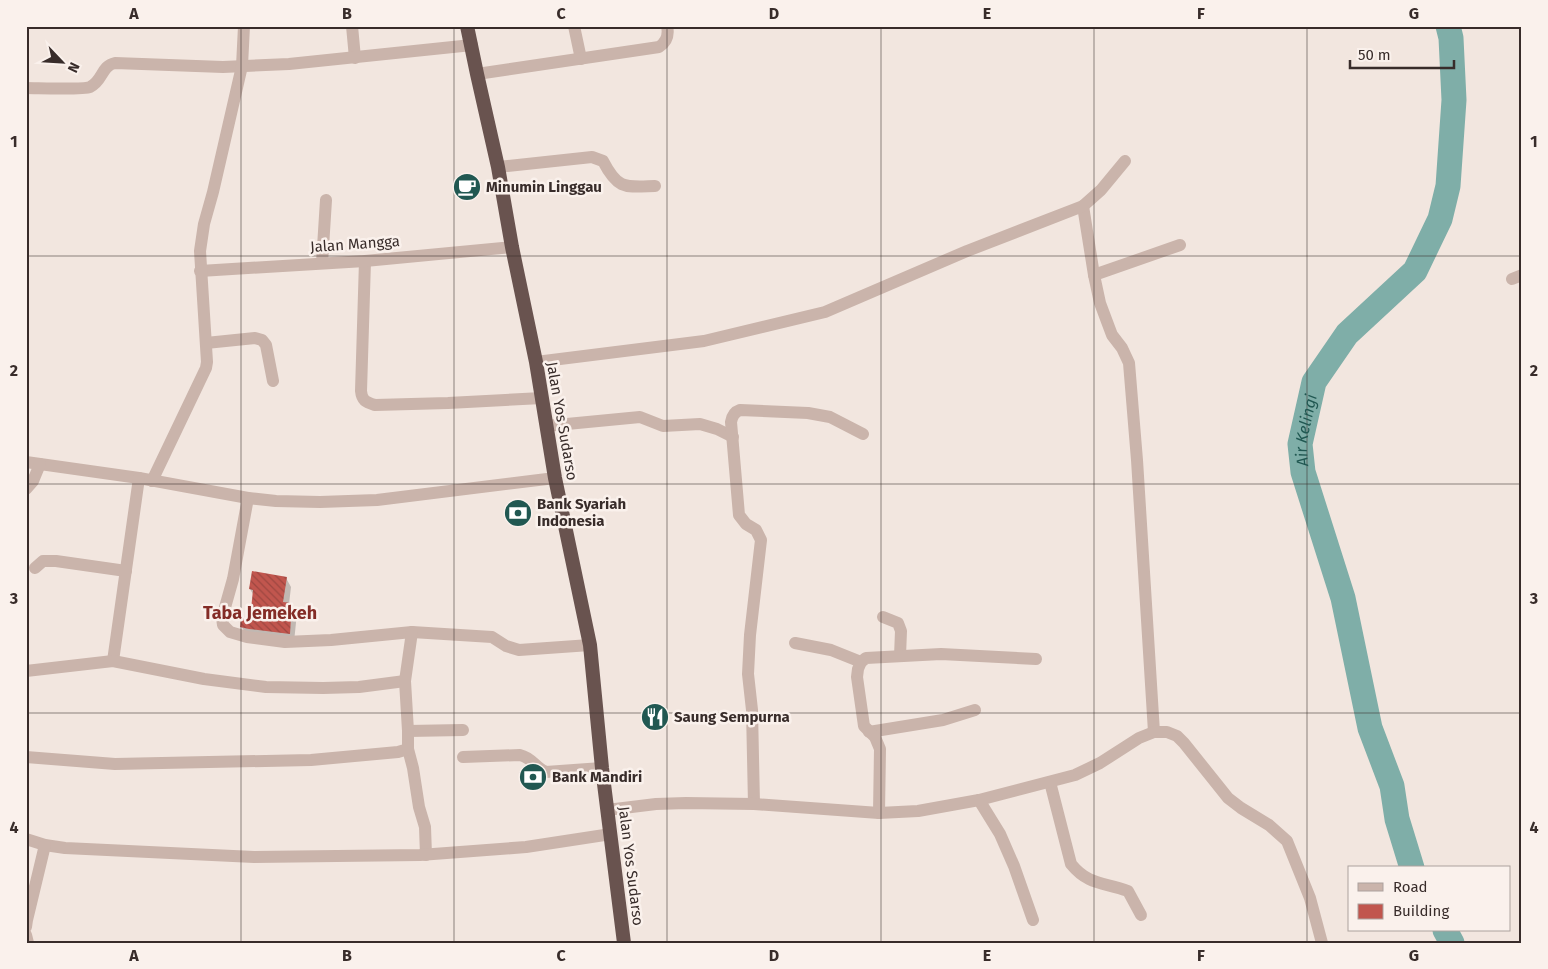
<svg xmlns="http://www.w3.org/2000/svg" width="1548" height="969" viewBox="0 0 1548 969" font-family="'Fira Sans',sans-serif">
	<defs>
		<pattern id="building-back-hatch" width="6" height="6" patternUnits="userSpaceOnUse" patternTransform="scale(1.25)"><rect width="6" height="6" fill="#c1564e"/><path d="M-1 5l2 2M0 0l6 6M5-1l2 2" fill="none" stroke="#9e4741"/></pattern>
	</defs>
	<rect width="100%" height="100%" fill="#f2e6df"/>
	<polygon fill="#0003" points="286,578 291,587 289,604 292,604 297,613 294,642 247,635 241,626 251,620 254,596 250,589"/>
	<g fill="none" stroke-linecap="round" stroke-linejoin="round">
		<g stroke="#7faea8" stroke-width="25">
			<path id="s1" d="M1412 868 1397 819 1392 786 1370 728 1343 598 1303 472 1300 444 1314 382 1347 334 1415 271 1440 219 1448 186 1454 100 1451 38 1448 26"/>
			<polyline points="1445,930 1452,943"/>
		</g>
	</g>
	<polygon fill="url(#building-back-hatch)" points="252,571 287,577 283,602 292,603 290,634 249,629 240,627 241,618 250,619 253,590 249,589"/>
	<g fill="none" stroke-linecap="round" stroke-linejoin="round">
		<g stroke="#cab4ab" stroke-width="12">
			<polyline points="352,26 355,58"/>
			<polyline points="574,26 581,59"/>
			<path d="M477 74 659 47C667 42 669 35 667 26"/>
			<path d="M26 88C38 88 83 90 90 87 103 81 101 66 115 63L223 67 289 64 472 45"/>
			<path d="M498 167 592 157 603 161C618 190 625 187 655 186"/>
			<polyline points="1083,206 1094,275"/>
			<path d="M365 261 361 391C362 401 366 402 375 405L448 403 542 398"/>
			<polyline points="322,263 326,200"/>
			<polyline points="200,271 365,261 512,247"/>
			<polyline points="1512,279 1522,275"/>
			<polyline points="206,343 255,338 262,340 266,345 273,381"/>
			<polyline points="536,362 704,341 825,312 967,251 1083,206 1101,190 1125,161"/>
			<polyline points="546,426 640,417 663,426 700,424 717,429 733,437"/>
			<polyline points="26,462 139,478 248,498 276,501 320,502 377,500 555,478"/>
			<polyline points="152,481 206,368 207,362 200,251 204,224 213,192 242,66 244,26"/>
			<polyline points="26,489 33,481 40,464"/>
			<polyline points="248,498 233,579 222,618 223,625 230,632 247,637 285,642 331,640 412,632 492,637 506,646 519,650 590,645"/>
			<polyline points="35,568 43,561 56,561 126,571"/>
			<polyline points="883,617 898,623 901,631 900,656"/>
			<polyline points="795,643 831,650 861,662"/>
			<polyline points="113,661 139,478"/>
			<polyline points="26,671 113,661 204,679 266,687 323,688 359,687 405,681"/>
			<polyline points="408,731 463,730"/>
			<polyline points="869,732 943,720 975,710"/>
			<polyline points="1154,732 1137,460 1129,363 1122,348 1112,335 1100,303 1094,275 1180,245"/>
			<polyline points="408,749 413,768 419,807 425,827 426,855"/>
			<polyline points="26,757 115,764 311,760 398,752 408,749 408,731 405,681 412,632"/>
			<path d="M463 757 520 755C533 758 534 767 546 772L602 768"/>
			<path d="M1050 782 1071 864C1089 886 1104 882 1128 891L1141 915"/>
			<polyline points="979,800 1000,834 1014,866 1033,920"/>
			<path d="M754 804 752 710 748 674 750 635 761 540 756 530 746 524 739 515 731 422C732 416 734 412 740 410L808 413 830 417 863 434"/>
			<polyline points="607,810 656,804 686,803 754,804 879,813 918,811 979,800 1075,775 1100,763 1139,738 1154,732 1167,732 1177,736 1184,743 1228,798 1241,808 1269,825 1287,841 1310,898 1322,943"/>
			<polyline points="879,813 880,749 875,737 864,726 857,677 858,669 861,662 866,658 941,654 1036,659"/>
			<polyline points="26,839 45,845 65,848 254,857 420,855 526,847 611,834"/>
			<polyline points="26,927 27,920 45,845"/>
			<polyline points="26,935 28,943"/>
		</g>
		<polyline stroke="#69534f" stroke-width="14" points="467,26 477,74 498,167 512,247 536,362 555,478 590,645 602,768 624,943"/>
	</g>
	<path fill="none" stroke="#382c2a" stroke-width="1" stroke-opacity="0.55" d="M241 26V943M454 26V943M667 26V943M881 26V943M1094 26V943M1307 26V943M26 256H1522M26 484H1522M26 713H1522"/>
	<defs>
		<symbol id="cafe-disc" viewBox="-11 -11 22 22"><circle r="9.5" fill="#215852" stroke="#faf1ec"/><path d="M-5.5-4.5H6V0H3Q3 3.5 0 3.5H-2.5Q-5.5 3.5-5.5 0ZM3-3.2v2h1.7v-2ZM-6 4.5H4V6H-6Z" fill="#fff"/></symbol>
		<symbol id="bank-disc" viewBox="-11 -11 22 22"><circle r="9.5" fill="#215852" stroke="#faf1ec"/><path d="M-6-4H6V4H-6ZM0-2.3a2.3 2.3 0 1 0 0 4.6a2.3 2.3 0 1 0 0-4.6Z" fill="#fff"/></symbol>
		<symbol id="restaurant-disc" viewBox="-11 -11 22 22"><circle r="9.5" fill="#215852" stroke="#faf1ec"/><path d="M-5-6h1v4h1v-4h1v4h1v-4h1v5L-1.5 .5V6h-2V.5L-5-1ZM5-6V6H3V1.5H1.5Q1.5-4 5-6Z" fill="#fff"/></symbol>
	</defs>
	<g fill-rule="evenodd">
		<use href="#cafe-disc" x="451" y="171" width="32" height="32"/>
		<use href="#bank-disc" x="502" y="497" width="32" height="32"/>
		<use href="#restaurant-disc" x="639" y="701" width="32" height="32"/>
		<use href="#bank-disc" x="517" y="761" width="32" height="32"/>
	</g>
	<g text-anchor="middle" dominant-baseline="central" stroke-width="5" stroke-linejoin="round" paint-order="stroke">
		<g font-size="15" font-weight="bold" fill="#382c2a" stroke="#faf1ec" text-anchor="start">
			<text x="486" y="187">Minumin Linggau</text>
			<text x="537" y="504">Bank Syariah<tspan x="537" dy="17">Indonesia</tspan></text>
			<text x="674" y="717">Saung Sempurna</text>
			<text x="552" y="777">Bank Mandiri</text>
		</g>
		<g font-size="15" fill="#382c2a" stroke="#faf1ec">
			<text transform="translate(355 244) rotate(-4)">Jalan Mangga</text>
			<text transform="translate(562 421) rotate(80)">Jalan Yos Sudarso</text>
			<text transform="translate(631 866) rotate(83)">Jalan Yos Sudarso</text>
		</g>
		<g font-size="16" font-style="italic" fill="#215852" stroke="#faf1ec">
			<text stroke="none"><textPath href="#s1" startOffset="454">Air Kelingi</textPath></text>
		</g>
		<g font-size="18" font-weight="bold" fill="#842c26" stroke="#faf1ec">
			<text x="260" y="613">Taba Jemekeh</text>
		</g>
	</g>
	<rect width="1548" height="969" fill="none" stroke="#faf1ec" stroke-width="55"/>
	<rect x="1348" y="866" width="162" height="65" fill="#faf1ec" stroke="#aca29e"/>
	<rect x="1358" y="883" width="25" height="8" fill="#cab4ab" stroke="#aca29e"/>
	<text x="1393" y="892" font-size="15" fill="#382c2a">Road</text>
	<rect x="1358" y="904" width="25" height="15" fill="#c1564e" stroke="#aca29e"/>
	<text x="1393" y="916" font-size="15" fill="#382c2a">Building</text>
	<g transform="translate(62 62) rotate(115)" stroke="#faf1ec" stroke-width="4" paint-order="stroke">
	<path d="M0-4L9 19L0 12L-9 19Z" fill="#382c2a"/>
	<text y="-8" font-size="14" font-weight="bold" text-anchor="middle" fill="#382c2a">N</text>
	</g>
	<path d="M1350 60v8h104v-8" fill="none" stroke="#382c2a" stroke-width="2.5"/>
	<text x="1358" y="60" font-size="15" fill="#382c2a" stroke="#faf1ec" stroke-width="4" paint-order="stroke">50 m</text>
	<rect x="28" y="28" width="1492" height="914" fill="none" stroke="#382c2a" stroke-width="2"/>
	<g font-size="16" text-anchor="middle" font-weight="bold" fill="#382c2a">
		<text x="134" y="19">A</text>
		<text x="347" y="19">B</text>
		<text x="561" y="19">C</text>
		<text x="774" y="19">D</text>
		<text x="987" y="19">E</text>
		<text x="1201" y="19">F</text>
		<text x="1414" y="19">G</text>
		<text x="14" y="147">1</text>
		<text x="1534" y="147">1</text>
		<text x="14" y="376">2</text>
		<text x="1534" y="376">2</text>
		<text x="14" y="604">3</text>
		<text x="1534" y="604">3</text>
		<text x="14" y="833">4</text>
		<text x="1534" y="833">4</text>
		<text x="134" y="961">A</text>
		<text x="347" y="961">B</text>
		<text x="561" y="961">C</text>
		<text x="774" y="961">D</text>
		<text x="987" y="961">E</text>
		<text x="1201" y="961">F</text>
		<text x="1414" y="961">G</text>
	</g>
</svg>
